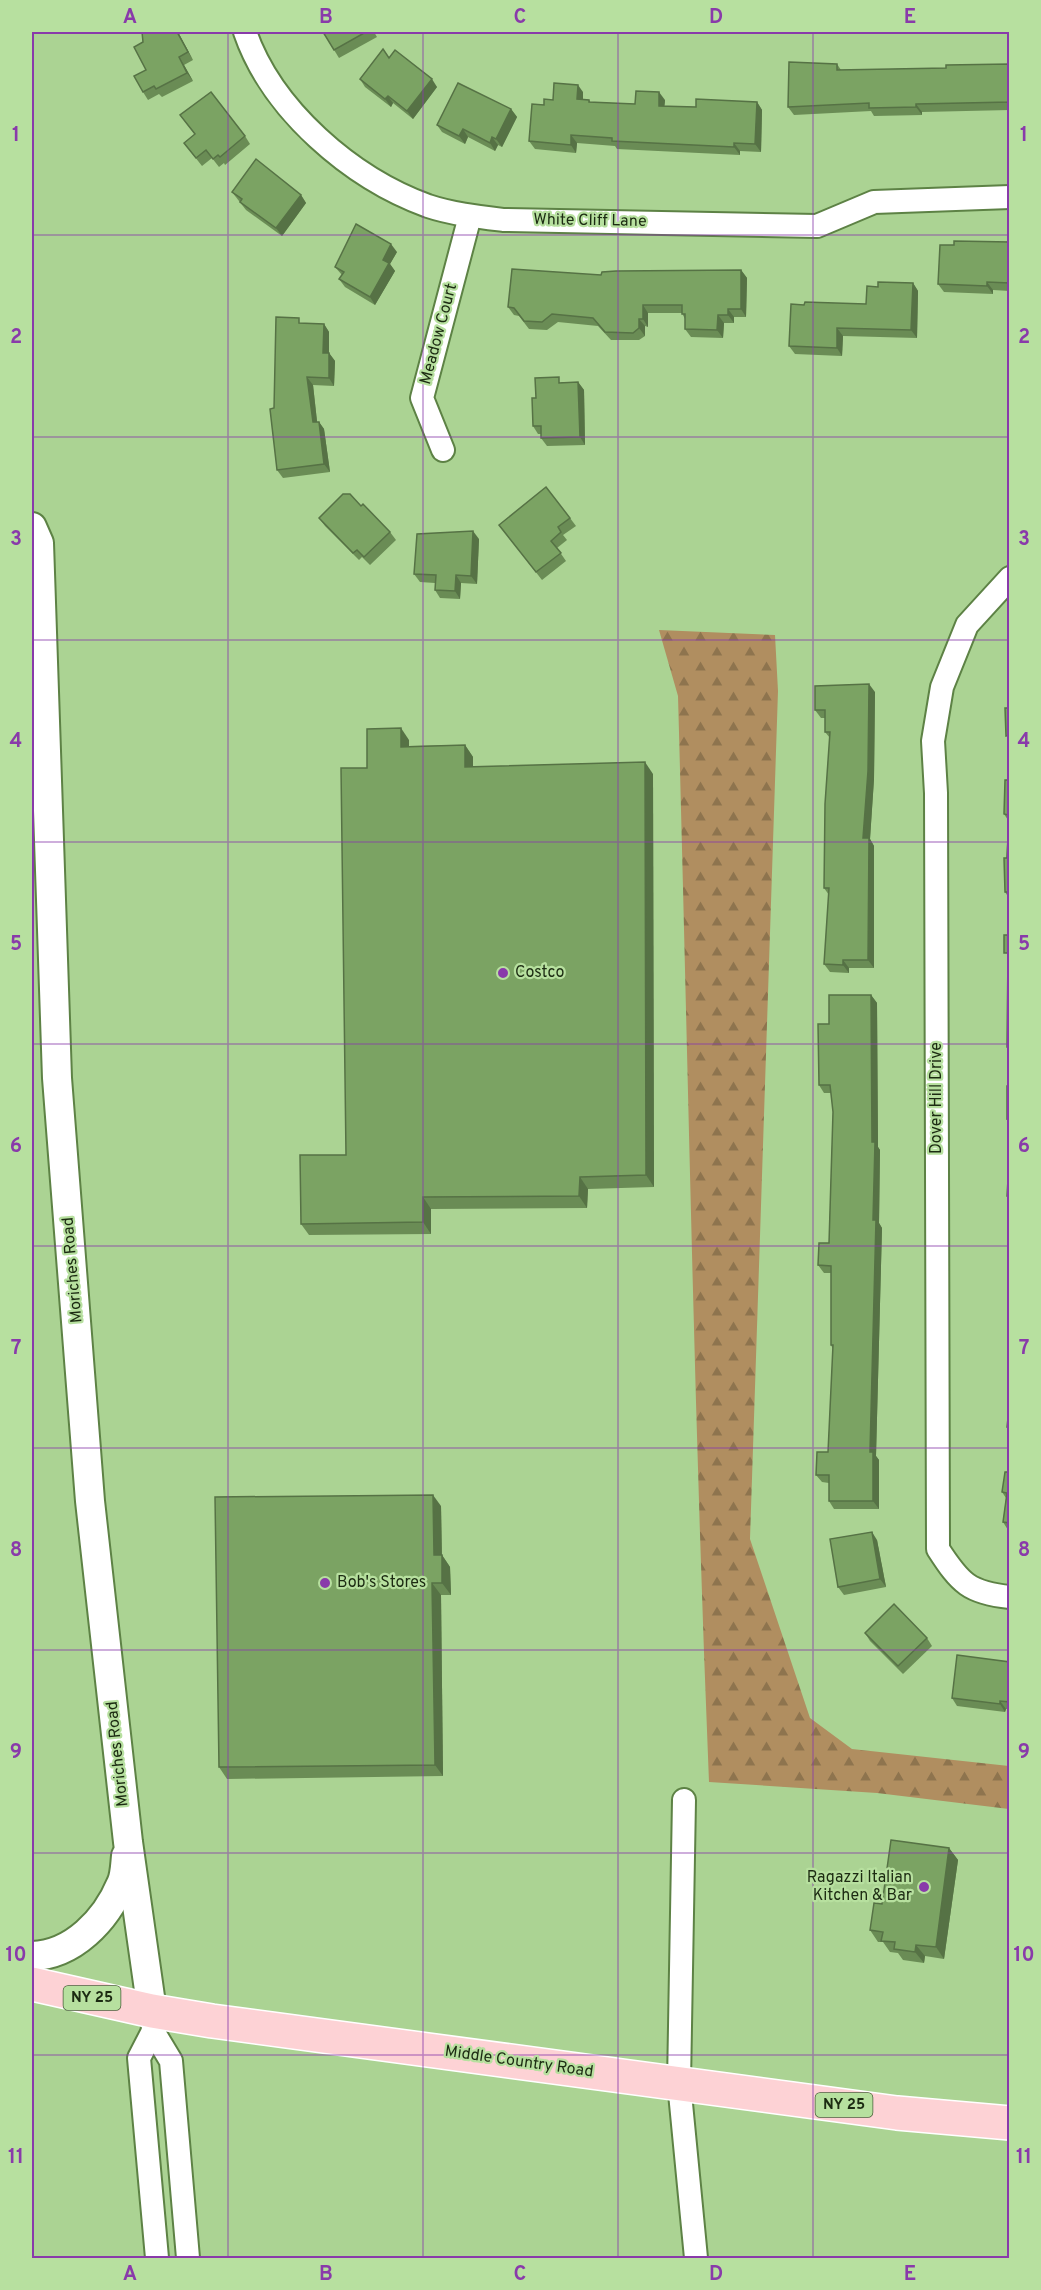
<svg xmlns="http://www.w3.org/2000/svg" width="1041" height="2290" viewBox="0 0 1041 2290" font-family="Overpass,sans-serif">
	<defs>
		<pattern id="forest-firs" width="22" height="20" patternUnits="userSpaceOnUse" patternTransform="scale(1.5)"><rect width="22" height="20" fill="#b08e60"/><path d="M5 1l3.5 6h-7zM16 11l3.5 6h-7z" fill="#8e744e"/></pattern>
	</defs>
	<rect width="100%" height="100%" fill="#abd393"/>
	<path fill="url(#forest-firs)" d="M659 630 775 635 778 691 750 1539 810 1718 852 1749 1009 1766V1809L877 1793 709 1782C694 1420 688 1058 678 696Z"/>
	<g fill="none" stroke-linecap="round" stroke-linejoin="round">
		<defs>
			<g id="minor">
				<path d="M245 32C272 110 351 178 428 206 452 214 479 217 504 220L817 226 874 202 1010 197"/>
				<polyline points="443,450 422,398 470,216"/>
				<path d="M1010 578 967 625 942 687 933 741 936 793 938 1549C960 1583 969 1593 1010 1597"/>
				<polyline points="684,1800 679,2083 696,2258"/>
				<polyline points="152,2011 153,2031 171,2061 188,2258"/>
				<polyline points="153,2031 139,2058 157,2258"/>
			</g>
			<g id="tertiary">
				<polyline points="32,527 39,543 57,1078 90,1501 128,1842 152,2011"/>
				<path d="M32 1956C73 1955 106 1920 121 1884 125 1876 125 1865 126 1856"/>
			</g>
			<polyline id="primary" points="32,1984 152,2011 212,2021 897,2113 1010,2123"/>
		</defs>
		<use href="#minor" stroke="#5d8245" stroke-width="26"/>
		<use href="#tertiary" stroke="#5d8245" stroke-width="32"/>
		<use href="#primary" stroke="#fff" stroke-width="36"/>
		<use href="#minor" stroke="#fff" stroke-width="22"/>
		<use href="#tertiary" stroke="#fff" stroke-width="28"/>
		<use href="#primary" stroke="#fdd2d5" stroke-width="33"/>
	</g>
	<g fill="#6a8c55">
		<polygon points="178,32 193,60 184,65 193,81 162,97 159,94 148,100 143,92 146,70"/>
		<polygon points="323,32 374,32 377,37 339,58"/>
		<polygon points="389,57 437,87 413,119 393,103 391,107 365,87 360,79"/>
		<polygon points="837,64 841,70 946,68 1010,64 1010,110 922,112 922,115 874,116 871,111 794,115 788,107"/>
		<polygon points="583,92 583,99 589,100 591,103 635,104 665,100 664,106 696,107 757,102 762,110 761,152 740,151 740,155 617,149 615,146 577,143 576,153 535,149 529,141 553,100"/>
		<polygon points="511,109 517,117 502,147 498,145 495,151 468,137 465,144 442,132 437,125"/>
		<polygon points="180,115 245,136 250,144 225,165 224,163 219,167 212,158 202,166 184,143 195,134"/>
		<polygon points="232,192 301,195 306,203 282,236 246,210"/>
		<polygon points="1010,242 1010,291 993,290 993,294 944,292 938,284 954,245"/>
		<polygon points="397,252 390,264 395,271 375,305 345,287 339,279 342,275 335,267"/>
		<polygon points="741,270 747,278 746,317 734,317 734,323 724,323 723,338 691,337 685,329 685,319 682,313 648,313 648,327 645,326 645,336 639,340 611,340 598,326 558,322 547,330 529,329 519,316 514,315 508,307 601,275"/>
		<polygon points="913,283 918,291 917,338 843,336 842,356 795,354 789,346 804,305 866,304"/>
		<polygon points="303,323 324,324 329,332 329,353 335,361 334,386 313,385 317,422 319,422 324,429 330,472 283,478 277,470 274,408"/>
		<polygon points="562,382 578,382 584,390 585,445 547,446 541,438 541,434 538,434 533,426 536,398"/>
		<polygon points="361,506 390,532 396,540 370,565 362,557 359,560 325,526 319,518"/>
		<polygon points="570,518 576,526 563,535 567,540 557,548 566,561 542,580 499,525"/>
		<polygon points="479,539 477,584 461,583 460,599 440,598 435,590 435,583 420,582 414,574"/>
		<polygon points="875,692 874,779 870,839 874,846 874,968 849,968 849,973 830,972 824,964 829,895 824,888 830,738 825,732 825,718 821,718 815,710"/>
		<polygon points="409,740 409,746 465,745 473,757 473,767 653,774 654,1187 588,1189 587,1208 431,1209 431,1234 309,1235 301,1224 346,1155 367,768"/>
		<polygon points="1010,780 1009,898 1005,892 1008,820 1004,814"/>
		<polygon points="871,995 877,1003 878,1147 880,1150 879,1223 882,1228 876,1456 879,1460 879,1509 834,1509 829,1501 829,1483 822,1482 816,1475 828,1452 833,1349 831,1345 831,1273 824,1273 818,1265 829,1243 833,1112 831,1093 824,1093 819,1085 829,1024"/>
		<polygon points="1010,1455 1010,1530 1008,1530 1003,1522 1006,1498 1002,1492 1008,1472"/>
		<polygon points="441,1506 442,1555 450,1567 451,1595 441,1595 443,1776 227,1779 219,1767"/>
		<polygon points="877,1540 886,1587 844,1595 838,1587"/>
		<polygon points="865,1633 927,1638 932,1646 903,1674 870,1641"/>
		<polygon points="1010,1662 1010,1709 1006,1709 1005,1712 957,1706 952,1698"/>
		<polygon points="949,1848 958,1860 944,1959 925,1956 924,1963 903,1960 898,1953 890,1952 883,1942 878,1942 870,1930 882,1904"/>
	</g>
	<g fill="#567245">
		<polygon points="177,32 178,32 193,60 188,52"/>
		<polygon points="179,57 184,65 193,81 187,73"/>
		<polygon points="432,79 437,87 413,119 407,111"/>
		<polygon points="578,85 583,92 583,107 577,99"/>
		<polygon points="659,92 665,100 664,114 659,106"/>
		<polygon points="388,96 393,103 391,107 385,99"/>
		<polygon points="757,102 762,110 761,152 755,144"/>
		<polygon points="916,104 922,112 922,115 916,107"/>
		<polygon points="511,109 517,117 502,147 496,139"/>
		<polygon points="463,129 468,137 465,144 459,136"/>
		<polygon points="571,135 577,143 576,153 571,145"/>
		<polygon points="492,137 498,145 495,151 490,143"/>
		<polygon points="734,143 740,151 740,155 734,147"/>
		<polygon points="301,195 306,203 282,236 276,228"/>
		<polygon points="391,244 397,252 390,264 395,271 375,305 370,297 383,260"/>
		<polygon points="741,270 747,278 746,317 741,309"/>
		<polygon points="987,282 993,290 993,294 987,286"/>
		<polygon points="913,283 918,291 917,338 911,330"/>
		<polygon points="643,305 648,313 648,327 643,319"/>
		<polygon points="728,309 734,317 734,323 728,315"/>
		<polygon points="718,315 724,323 723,338 717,330"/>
		<polygon points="639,319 645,326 645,336 639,328"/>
		<polygon points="324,324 329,332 329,361 323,353"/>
		<polygon points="837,328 843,336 842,356 837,348"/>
		<polygon points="329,353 335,361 334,386 329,378"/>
		<polygon points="307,377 313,385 318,430 313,422"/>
		<polygon points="578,382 584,390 585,445 580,437"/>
		<polygon points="319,422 324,429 330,472 324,464"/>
		<polygon points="473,531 479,539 477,584 471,576"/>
		<polygon points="456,575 461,583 460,599 455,591"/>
		<polygon points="869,684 875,692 874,779 870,839 874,846 874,968 868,960 863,838"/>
		<polygon points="401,728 409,740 409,758 401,747"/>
		<polygon points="465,745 473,757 473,779 465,767"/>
		<polygon points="645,762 653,774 654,1187 646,1175"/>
		<polygon points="843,960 849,968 849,973 843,965"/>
		<polygon points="871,995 877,1003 878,1147 880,1150 879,1223 882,1228 876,1456 879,1460 879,1509 873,1501 870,1452 873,1220"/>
		<polygon points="580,1177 588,1189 587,1208 579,1196"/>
		<polygon points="423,1197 431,1209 431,1234 423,1222"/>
		<polygon points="433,1495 441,1506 442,1567 434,1555"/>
		<polygon points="872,1532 877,1540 886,1587 880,1579"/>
		<polygon points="442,1555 450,1567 451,1595 442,1583"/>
		<polygon points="432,1583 441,1595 443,1776 435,1765"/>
		<polygon points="1000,1701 1006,1709 1005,1712 1000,1704"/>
		<polygon points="949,1848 958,1860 944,1959 936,1947"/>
		<polygon points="916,1945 925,1956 924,1963 915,1952"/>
	</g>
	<g fill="#7ba363" stroke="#567245" stroke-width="1.5">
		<polygon points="142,32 177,32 188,52 179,57 187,73 156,89 154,86 143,92 134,76 146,70 134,47 143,42"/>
		<polygon points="323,32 366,32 334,50"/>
		<polygon points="383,49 389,58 395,50 432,79 407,111 388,96 385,99 360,79"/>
		<polygon points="789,62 837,64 837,70 946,68 946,65 1010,64 1010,102 916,104 916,107 869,108 869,103 788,107"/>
		<polygon points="458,83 511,109 496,139 492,137 490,143 463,129 459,136 437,125"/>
		<polygon points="554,83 578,85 577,99 589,100 589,102 635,104 636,91 659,92 659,106 696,107 696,99 757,102 755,144 734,143 734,147 612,141 612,138 571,135 571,145 529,141 532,104 544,105 544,99 553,100"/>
		<polygon points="211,92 245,136 220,157 218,155 213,159 206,150 196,158 184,143 195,134 180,115"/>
		<polygon points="256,159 301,195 276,228 240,202 242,199 232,192"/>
		<polygon points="356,224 391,244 383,260 389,263 370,297 339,279 344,272 335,267"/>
		<polygon points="954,241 1010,242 1010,283 987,282 987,286 938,284 940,245 954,245"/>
		<polygon points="512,269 601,275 602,272 616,271 741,270 741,309 728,309 728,315 718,315 717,330 685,329 685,314 682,314 682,305 643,305 643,319 639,319 639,328 633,333 605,332 593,318 552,314 542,322 524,321 514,308 508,307"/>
		<polygon points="878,282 913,283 911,330 837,328 837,348 789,346 791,304 804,305 805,302 866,304 867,286 878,287"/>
		<polygon points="276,317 299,318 299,323 324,324 323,353 329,353 329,378 307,377 313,422 319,422 324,464 277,470 270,409 274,408"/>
		<polygon points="559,377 559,383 578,382 580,437 541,438 541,426 533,426 532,398 536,398 535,378"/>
		<polygon points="546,487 570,518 558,527 561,532 551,541 561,553 536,572 499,525"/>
		<polygon points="343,494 350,494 361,506 363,504 390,532 364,557 357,550 353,553 319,518"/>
		<polygon points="473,531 471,576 456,575 455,591 435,590 436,575 414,574 417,534"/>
		<polygon points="869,684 868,771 863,838 869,838 868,960 843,960 843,965 824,964 829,888 824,888 825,804 830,732 825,732 825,710 815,710 815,686"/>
		<polygon points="1005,708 1010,708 1010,735 1006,736"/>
		<polygon points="401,728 401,747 465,745 465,767 645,762 646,1175 580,1177 579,1196 423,1197 423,1222 301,1224 300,1155 346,1155 341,768 367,768 367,729"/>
		<polygon points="1005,780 1010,780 1010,929 1009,892 1005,892 1004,858 1007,858 1009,815 1004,814"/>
		<polygon points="1004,935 1010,935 1010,1047 1007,1047 1008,953 1004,953"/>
		<polygon points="829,995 871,995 872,1142 875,1142 873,1220 876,1220 870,1452 873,1452 873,1501 829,1501 829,1475 816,1475 817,1452 828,1452 833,1345 831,1345 831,1266 818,1265 819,1243 829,1243 833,1112 830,1085 819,1085 818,1024 829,1024"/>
		<polygon points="1007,1086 1010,1086 1010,1118 1007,1119"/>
		<polygon points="1009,1163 1010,1196 1007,1196"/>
		<rect x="1008" y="1241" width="2" height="31"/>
		<polygon points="1010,1400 1010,1427 1007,1427"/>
		<polygon points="1010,1455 1010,1523 1003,1522 1007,1493 1002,1492 1005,1472 1008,1472"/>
		<polygon points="433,1495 434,1555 442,1555 442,1583 432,1583 435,1765 219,1767 215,1497"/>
		<polygon points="872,1532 880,1579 838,1587 830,1539"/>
		<polygon points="894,1604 927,1638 898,1666 865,1633"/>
		<polygon points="957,1655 1010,1662 1010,1702 1000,1701 1000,1704 952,1698"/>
		<polygon points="891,1840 949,1848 936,1947 916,1945 915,1952 894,1949 895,1942 881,1941 883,1932 870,1930 874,1903 882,1904"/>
	</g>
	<path fill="none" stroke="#893aaa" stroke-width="1.5" stroke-opacity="0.55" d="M228 32V2258M423 32V2258M618 32V2258M813 32V2258M32 235H1010M32 437H1010M32 640H1010M32 842H1010M32 1044H1010M32 1246H1010M32 1448H1010M32 1650H1010M32 1853H1010M32 2055H1010"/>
	<g fill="#893aaa" stroke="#b7e09f" stroke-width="2">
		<circle cx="503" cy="973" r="6"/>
		<circle cx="325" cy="1583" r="6"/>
		<circle cx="924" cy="1887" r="6"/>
	</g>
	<g text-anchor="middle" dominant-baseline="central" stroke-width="4.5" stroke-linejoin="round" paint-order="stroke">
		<g fill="#b7e09f" stroke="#4a613c" stroke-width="1.5">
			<rect x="63.5" y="1986" width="57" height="24" rx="4.5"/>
			<rect x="815.5" y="2093" width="57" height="24" rx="4.5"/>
		</g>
		<g font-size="15" font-weight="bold" fill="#1c2b12">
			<text x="92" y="1998">NY 25</text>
			<text x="844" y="2105">NY 25</text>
		</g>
		<g font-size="16" fill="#1c2b12" stroke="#b7e09f">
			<text transform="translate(590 221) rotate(1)">White Cliff Lane</text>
			<text transform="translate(439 334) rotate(-75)">Meadow Court</text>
			<text transform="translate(937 1098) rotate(-90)">Dover Hill Drive</text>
			<text transform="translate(73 1270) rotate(-95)">Moriches Road</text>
			<text transform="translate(118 1754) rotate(-96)">Moriches Road</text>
			<text transform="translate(519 2062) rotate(8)">Middle Country Road</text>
		</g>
		<g font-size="16" fill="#1c2b12" stroke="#b7e09f" text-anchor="start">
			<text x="515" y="973">Costco</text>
			<text x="337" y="1583">Bob's Stores</text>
			<text x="912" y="1878" text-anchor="end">Ragazzi Italian<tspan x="912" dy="18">Kitchen &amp; Bar</tspan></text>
		</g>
	</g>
	<rect width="1041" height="2290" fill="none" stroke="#b7e09f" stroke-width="66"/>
	<rect x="33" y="33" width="975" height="2224" fill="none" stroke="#893aaa" stroke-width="2"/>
	<g font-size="20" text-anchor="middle" font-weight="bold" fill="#893aaa">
		<text x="130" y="23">A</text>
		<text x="326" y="23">B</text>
		<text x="520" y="23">C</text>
		<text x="716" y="23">D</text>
		<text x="910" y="23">E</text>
		<text x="16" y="141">1</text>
		<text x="1024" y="141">1</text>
		<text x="16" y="343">2</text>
		<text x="1024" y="343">2</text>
		<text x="16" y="545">3</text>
		<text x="1024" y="545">3</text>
		<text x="16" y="747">4</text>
		<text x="1024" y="747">4</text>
		<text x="16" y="950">5</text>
		<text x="1024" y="950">5</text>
		<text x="16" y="1152">6</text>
		<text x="1024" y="1152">6</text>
		<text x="16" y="1354">7</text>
		<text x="1024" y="1354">7</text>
		<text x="16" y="1556">8</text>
		<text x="1024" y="1556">8</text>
		<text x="16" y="1758">9</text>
		<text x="1024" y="1758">9</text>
		<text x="16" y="1961">10</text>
		<text x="1024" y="1961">10</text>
		<text x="16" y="2163">11</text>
		<text x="1024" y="2163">11</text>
		<text x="130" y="2280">A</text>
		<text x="326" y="2280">B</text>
		<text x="520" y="2280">C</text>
		<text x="716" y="2280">D</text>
		<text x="910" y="2280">E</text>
	</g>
</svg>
